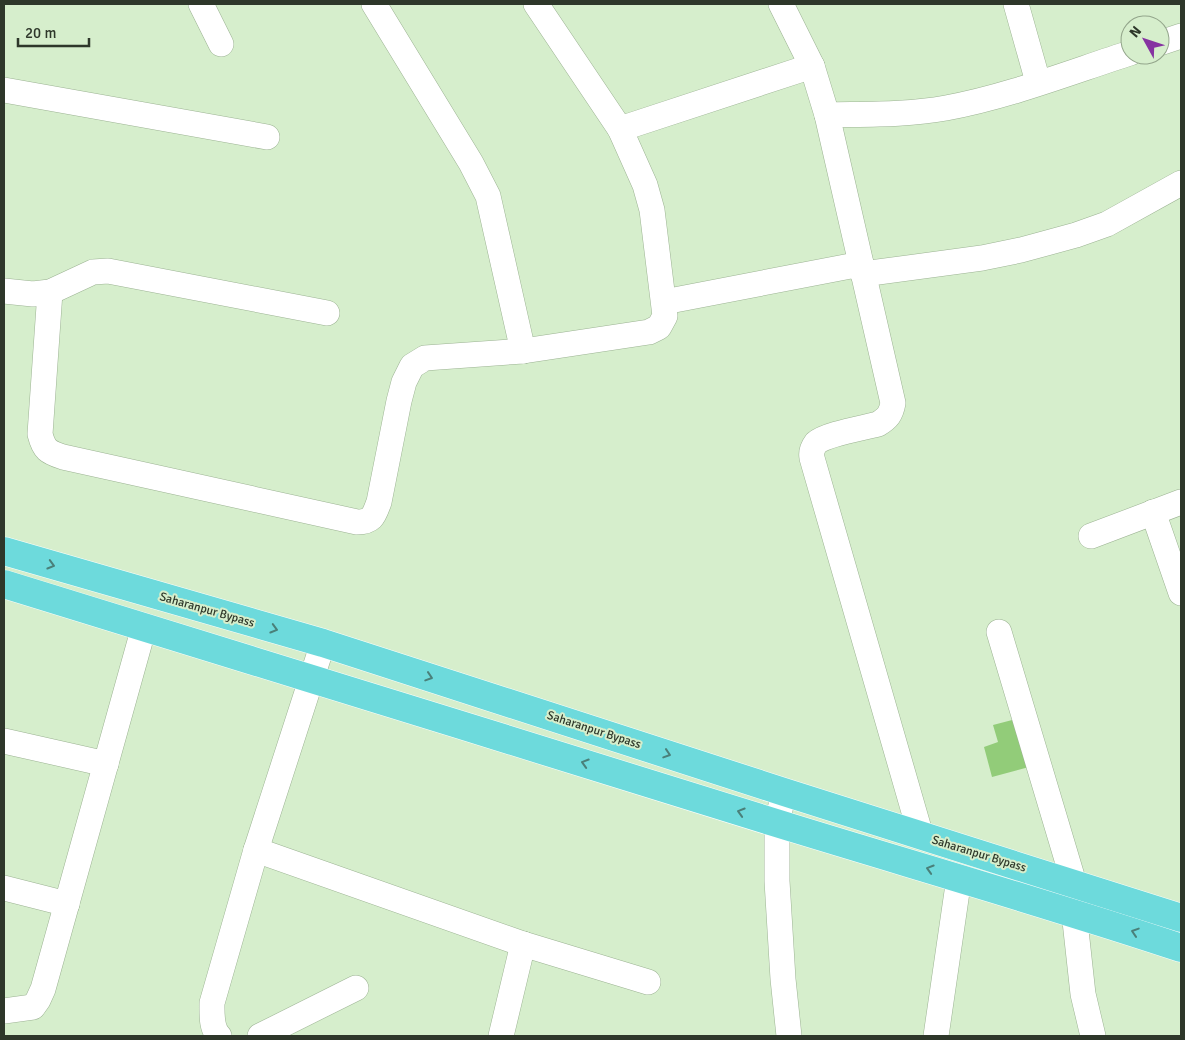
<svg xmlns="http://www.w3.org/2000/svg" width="1185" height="1040" viewBox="0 0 1185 1040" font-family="Signika,sans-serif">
	<rect width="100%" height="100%" fill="#d6eecc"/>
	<polygon fill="#92cc79" points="1016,719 1029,767 992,777 984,747 998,742 993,725"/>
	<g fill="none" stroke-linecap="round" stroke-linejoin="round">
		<defs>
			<g id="minor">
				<polyline points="201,4 221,44"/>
				<polyline points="374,4 471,163 488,196 523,351"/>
				<path d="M781 4 812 66 827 115 893 403C891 414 888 418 878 424 864 428 826 434 816 443 813 447 811 453 812 458L921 836"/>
				<polyline points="1016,4 1038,82"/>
				<polyline points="1160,43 1181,36"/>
				<polyline points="4,90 267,137"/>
				<path d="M827 115C867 114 907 115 946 108 1007 97 1071 72 1130 53"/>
				<polyline points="620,129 812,66"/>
				<polyline points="863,274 982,258 1021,250 1076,235 1107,224 1181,183"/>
				<polyline points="4,291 33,294 50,292 93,272 108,271 327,313"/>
				<path d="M50 292 40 434C44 450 48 452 63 457L357 522C373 522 374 515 379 502L399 401 404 382 412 366 425 358 523 351 649 332 659 327 665 316 652 210 645 185 620 129 536 4"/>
				<polyline points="664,302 861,264"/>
				<polyline points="1153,512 1181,593"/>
				<polyline points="1091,536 1181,502"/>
				<polyline points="999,632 1074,883"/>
				<polyline points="4,741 106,764"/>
				<polyline points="784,792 777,823 777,881 783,979 789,1036"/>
				<polyline points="256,850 523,944 648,982"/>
				<polyline points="4,888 67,904"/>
				<polyline points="1074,912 1083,994 1093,1036"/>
				<polyline points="4,1011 33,1007 38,1000 43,989 144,627"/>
				<path d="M219 1036C211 1028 212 1014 212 1003L256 850 323 643"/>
				<polyline points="260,1036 356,988"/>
				<polyline points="501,1036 523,944"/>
				<polyline points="936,1036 959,878"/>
			</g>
			<g id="major">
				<polyline points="4,551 323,643 784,792 1181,918"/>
				<path d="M4 584C260 663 517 742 773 822 909 864 1046 903 1181 948"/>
			</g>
		</defs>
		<use href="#minor" stroke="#9cb393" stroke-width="26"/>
		<use href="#major" stroke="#fff" stroke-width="29"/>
		<use href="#minor" stroke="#fff" stroke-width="25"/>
		<use href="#major" stroke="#6ddadc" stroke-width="28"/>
	</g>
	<defs><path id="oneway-chevron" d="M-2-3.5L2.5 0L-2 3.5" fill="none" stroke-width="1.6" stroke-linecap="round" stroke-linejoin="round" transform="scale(1.25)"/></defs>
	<g stroke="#4a807a">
		<use href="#oneway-chevron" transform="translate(51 565) rotate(16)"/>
		<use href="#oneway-chevron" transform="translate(274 629) rotate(16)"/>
		<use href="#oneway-chevron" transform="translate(429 677) rotate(18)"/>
		<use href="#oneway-chevron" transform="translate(667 754) rotate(18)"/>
		<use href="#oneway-chevron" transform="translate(585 763) rotate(-163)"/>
		<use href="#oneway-chevron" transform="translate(741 812) rotate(-163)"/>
		<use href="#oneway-chevron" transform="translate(930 869) rotate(-163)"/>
		<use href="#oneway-chevron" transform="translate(1135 932) rotate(-162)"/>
	</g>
	<g text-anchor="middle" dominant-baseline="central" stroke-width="4" stroke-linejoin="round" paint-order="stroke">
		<g font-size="12" fill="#2e372a" stroke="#d6eecc">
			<text transform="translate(207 610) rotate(16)">Saharanpur Bypass</text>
			<text transform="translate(594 730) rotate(18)">Saharanpur Bypass</text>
			<text transform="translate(979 854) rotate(17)">Saharanpur Bypass</text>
		</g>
	</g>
	<rect width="1185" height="1040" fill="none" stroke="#2e372a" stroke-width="10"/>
	<g transform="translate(1145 40) rotate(310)"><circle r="24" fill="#d6eecc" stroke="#93a58b"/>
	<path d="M0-4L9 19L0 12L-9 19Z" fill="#8633a1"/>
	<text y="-8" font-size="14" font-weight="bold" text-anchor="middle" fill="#2e372a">N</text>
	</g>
	<path d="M18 38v8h71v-8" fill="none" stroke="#2e372a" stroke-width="2.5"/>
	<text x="25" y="38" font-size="15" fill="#2e372a" stroke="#d6eecc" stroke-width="4" paint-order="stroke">20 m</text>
</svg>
